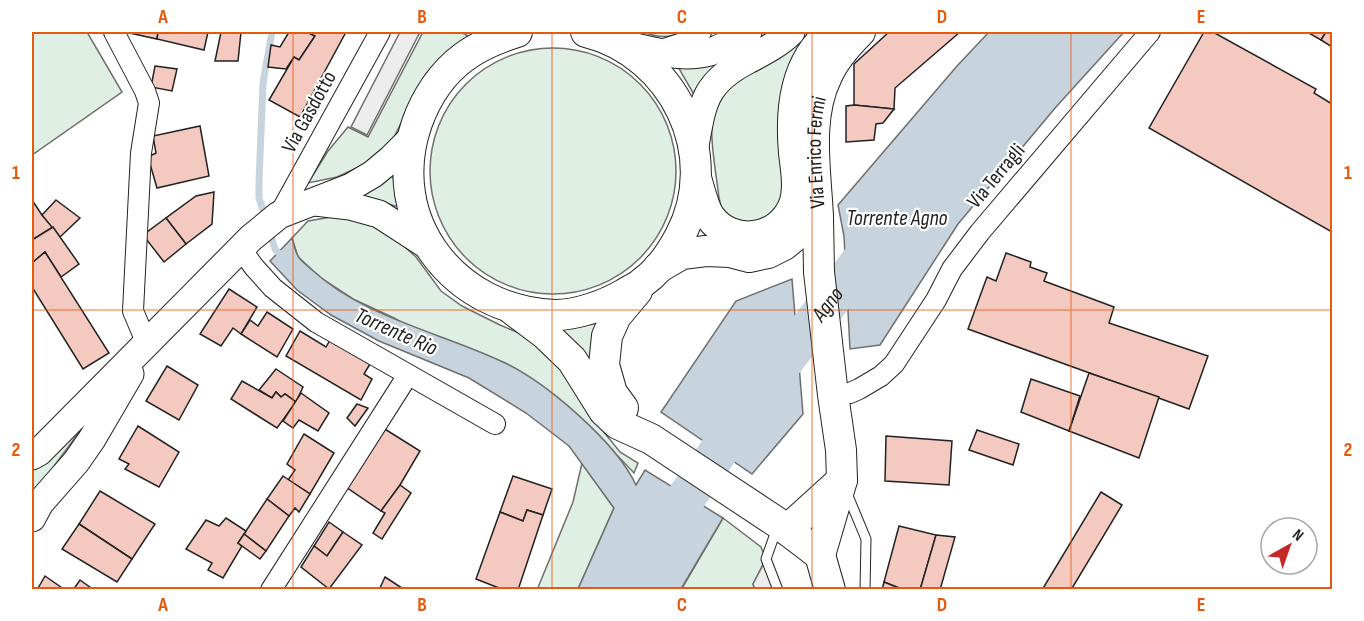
<svg xmlns="http://www.w3.org/2000/svg" width="1364" height="621" viewBox="0 0 1364 621" font-family="'Sofia Sans Condensed',sans-serif">
	<rect width="100%" height="100%" fill="#fff"/>
	<g fill="#e0efe3" stroke="#6f6f6f" stroke-width="1.5">
		<polygon points="32,32 87,32 122,92 32,155"/>
		<polygon points="423,32 461,32 468,36 426,74 392,141 370,162 337,177 308,183 328,151 348,127 368,137"/>
		<path d="M643 32H685C669 38 658 38 643 32Z"/>
		<polygon points="761,32 778,32 696,98 674,60"/>
		<path d="M799 32H819L782 207 758 224 733 219 722 210 719 198C717 178 710 144 712 124 719 81 767 56 799 32Z"/>
		<circle cx="553" cy="171" r="123"/>
		<polygon points="392,172 399,207 351,194"/>
		<polygon points="349,214 385,229 416,257 441,291 462,306 500,325 531,338 555,360 599,426 620,452 638,463 634,473 595,432 394,318 353,299 321,278 298,257 292,238 308,221"/>
		<polygon points="599,323 595,369 561,330"/>
		<polygon points="94,412 32,496 32,464"/>
		<polygon points="582,463 614,508 578,589 537,590 573,502"/>
		<polygon points="723,518 761,547 766,559 753,584 755,589 681,590"/>
	</g>
	<g fill="#ededed" stroke="#6f6f6f" stroke-width="1.5">
		<polygon points="400,32 420,32 367,135 351,127"/>
		<polygon points="766,559 778,589 755,589 753,584"/>
	</g>
	<g fill="#c7d3dd" stroke="#6f6f6f" stroke-width="1.5">
		<polygon points="989,32 1124,32 1056,107 958,224 880,345 850,349 844,236 838,205 957,66"/>
		<path d="M292 238C294 244 295 251 298 256 301 261 307 265 311 269 364 318 440 332 503 362 546 382 616 442 636 485L645 470 723 518 681 589H578L614 508 569 446 526 413 469 378 379 341 331 315 297 290 270 261Z"/>
		<polygon points="792,279 803,414 752,474 661,412 736,301"/>
	</g>
	<g fill="none" stroke-linecap="round" stroke-linejoin="round">
		<g stroke="#c7d3dd" stroke-width="7">
			<polyline points="266,219 259,198 259,181 263,83 272,32"/>
			<polyline points="269,230 275,249 284,259"/>
		</g>
		<path stroke="#c7d3dd" stroke-width="39" id="s1" d="M622 590 752 403 879 237"/>
	</g>
	<g fill="#f3c9c0" stroke="#222" stroke-width="1.5">
		<polygon points="125,32 158,32 157,39"/>
		<polygon points="158,32 208,32 204,50 157,39"/>
		<polygon points="221,32 241,32 238,61 215,61"/>
		<polygon points="289,32 307,32 315,36 299,60 294,57 286,69 268,67 271,45 280,47"/>
		<polygon points="307,32 346,32 300,117 269,100 294,57 299,60 315,36"/>
		<polygon points="889,32 960,32 895,88 894,109 854,105 854,64"/>
		<polygon points="1204,32 1213,32 1316,89 1314,93 1332,104 1332,232 1149,128"/>
		<polygon points="1307,32 1326,32 1321,40"/>
		<polygon points="1326,32 1332,32 1332,47 1321,40"/>
		<polygon points="155,66 177,69 172,91 151,87"/>
		<polygon points="854,105 894,109 883,123 876,124 874,140 846,142 846,106"/>
		<polygon points="200,126 209,176 157,188 148,157 156,153 153,136"/>
		<polygon points="214,192 212,224 186,244 166,218 196,196"/>
		<polygon points="32,200 42,215 53,227 32,240"/>
		<polygon points="56,200 80,218 60,237 42,215"/>
		<polygon points="166,218 186,244 164,262 143,235"/>
		<polygon points="53,227 79,264 61,277 45,252 32,263 32,240"/>
		<polygon points="45,252 109,353 83,369 32,287 32,263"/>
		<polygon points="1006,253 1031,262 1030,267 1047,273 1044,281 1114,307 1109,323 1208,356 1189,409 968,329 987,277 996,281"/>
		<polygon points="229,289 257,307 241,334 233,328 221,346 200,334"/>
		<polygon points="267,312 293,329 277,357 241,334 250,320 258,326"/>
		<polygon points="300,331 326,347 330,340 370,364 364,374 372,379 361,400 286,356"/>
		<polygon points="167,366 198,385 179,420 146,401"/>
		<polygon points="276,369 303,387 296,402 285,394 281,397 276,392 272,398 259,390"/>
		<polygon points="1089,373 1159,397 1139,458 1069,431"/>
		<polygon points="1031,379 1080,396 1069,431 1021,412"/>
		<polygon points="242,381 272,398 276,392 281,397 285,394 296,402 277,428 231,399"/>
		<polygon points="301,393 329,413 318,431 299,420 293,428 283,421"/>
		<polygon points="357,404 368,408 355,426 347,418"/>
		<polygon points="138,426 179,452 159,487 125,469 129,464 119,459"/>
		<polygon points="380,426 420,451 400,485 381,511 343,485"/>
		<polygon points="977,430 1019,444 1013,465 969,450"/>
		<polygon points="304,434 334,453 310,494 288,480 295,470 287,464"/>
		<polygon points="886,436 952,441 949,485 885,481"/>
		<polygon points="283,476 310,494 299,512 295,508 289,516 267,499"/>
		<polygon points="513,476 552,489 543,515 527,510 523,521 500,512"/>
		<polygon points="400,485 411,493 382,539 373,533 385,513 381,511"/>
		<polygon points="100,491 155,524 132,559 79,524"/>
		<polygon points="1101,492 1122,505 1071,590 1042,590"/>
		<polygon points="267,499 289,516 266,551 244,534"/>
		<polygon points="527,510 543,515 518,590 504,590 476,579 500,512 523,521"/>
		<polygon points="226,518 246,531 238,543 242,546 223,578 208,570 212,563 186,549 206,520 219,526"/>
		<polygon points="329,522 343,532 327,556 314,546"/>
		<polygon points="79,524 132,559 117,582 62,549"/>
		<polygon points="899,526 936,535 920,590 904,590 884,582"/>
		<polygon points="343,532 362,545 329,589 301,567 314,546 327,556"/>
		<polygon points="244,534 266,551 260,559 238,543"/>
		<polygon points="936,535 955,537 940,590 920,590"/>
		<polygon points="45,576 65,590 37,590"/>
		<polygon points="385,577 405,590 379,590"/>
		<polygon points="80,580 94,590 73,590"/>
		<polygon points="884,582 904,590 882,590"/>
	</g>
	<g fill="none" stroke-linecap="round" stroke-linejoin="round">
		<defs>
			<g id="lane">
				<polyline points="846,491 866,539 865,590"/>
				<polyline points="777,528 766,559 778,590"/>
			</g>
			<g id="street">
				<polyline points="114,32 145,91 149,103 141,153 133,311 147,344"/>
				<polyline points="664,49 689,41 701,32"/>
				<polyline points="279,215 380,32"/>
				<polyline points="241,249 254,267 273,288 316,322 495,424"/>
				<polyline points="833,395 850,393 859,389 881,376 894,364 936,300 952,269 980,232 1150,32"/>
				<polyline points="271,590 408,375"/>
			</g>
			<g id="secondary">
				<path d="M620 43C648 50 681 60 710 52 723 48 736 39 748 32"/>
				<path d="M694 151C703 104 702 84 748 60 763 52 779 44 791 32"/>
				<polyline points="315,202 350,206 379,214 430,247"/>
				<polyline points="32,456 39,452 251,238 279,215 351,187 373,174 391,159 412,138"/>
				<polyline points="32,518 40,503 76,462 92,439 130,374"/>
			</g>
			<g id="primary">
				<path d="M517 32C498 38 480 45 464 57 442 73 426 98 417 123 383 221 454 311 555 315 577 315 605 305 624 294 630 290 638 287 643 282 659 271 671 253 680 236 723 155 674 54 586 32"/>
				<path d="M696 178C700 190 703 207 710 217 732 247 778 241 793 207 800 191 796 170 794 153 790 108 795 62 831 32"/>
				<polyline points="818,217 819,272 833,395 841,450 842,480 820,555"/>
				<path id="s2" d="M658 268 682 254 706 251 730 252 749 257 768 253 784 245 818 217C816 171 806 118 827 76 834 60 848 44 860 32"/>
				<polyline points="513,310 545,334 572,360 604,411 618,424 651,439 778,523 820,555 830,590"/>
				<polyline points="623,408 612,393 604,365 607,336 616,316 637,291"/>
				<polyline points="787,530 842,480"/>
			</g>
		</defs>
		<use href="#lane" stroke="#222" stroke-width="11"/>
		<use href="#street" stroke="#222" stroke-width="22"/>
		<use href="#secondary" stroke="#222" stroke-width="29"/>
		<use href="#primary" stroke="#222" stroke-width="32"/>
		<use href="#lane" stroke="#fff" stroke-width="9"/>
		<use href="#street" stroke="#fff" stroke-width="20"/>
		<use href="#secondary" stroke="#fff" stroke-width="27"/>
		<use href="#primary" stroke="#fff" stroke-width="30"/>
	</g>
	<path fill="none" stroke="#e8590c" stroke-width="1.5" stroke-opacity="0.55" d="M293 32V590M552 32V590M812 32V590M1071 32V590M32 310H1332"/>
	<g text-anchor="middle" dominant-baseline="central" stroke-width="4.5" stroke-linejoin="round" paint-order="stroke">
		<g font-size="21" fill="#222" stroke="#fff">
			<text transform="translate(309 112) rotate(-61)">Via Gasdotto</text>
			<text stroke="none"><textPath href="#s2" startOffset="242">Via Enrico Fermi</textPath></text>
			<text transform="translate(996 176) rotate(-50)">Via Terragli</text>
		</g>
		<g font-size="22" font-style="italic" fill="#222" stroke="#fff">
			<text x="897" y="218">Torrente Agno</text>
			<text stroke="none"><textPath href="#s1" startOffset="352">Agno</textPath></text>
			<text transform="translate(396 332) rotate(24)">Torrente Rio</text>
		</g>
	</g>
	<rect width="1364" height="621" fill="none" stroke="#ffffff" stroke-width="66"/>
	<g transform="translate(1289 546) rotate(40)"><circle r="28" fill="#ffffff" stroke="#a7a7a7" stroke-width="1.5"/>
	<path d="M0-4.5L10 22L0 15L-10 22Z" fill="#c62828"/>
	<text y="-9" font-size="16" font-weight="bold" text-anchor="middle" fill="#222222">N</text>
	</g>
	<rect x="33" y="33" width="1298" height="555" fill="none" stroke="#e8590c" stroke-width="2"/>
	<g font-size="20" text-anchor="middle" font-weight="bold" fill="#e8590c">
		<text x="163" y="23">A</text>
		<text x="422" y="23">B</text>
		<text x="682" y="23">C</text>
		<text x="942" y="23">D</text>
		<text x="1201" y="23">E</text>
		<text x="16" y="179">1</text>
		<text x="1348" y="179">1</text>
		<text x="16" y="456">2</text>
		<text x="1348" y="456">2</text>
		<text x="163" y="611">A</text>
		<text x="422" y="611">B</text>
		<text x="682" y="611">C</text>
		<text x="942" y="611">D</text>
		<text x="1201" y="611">E</text>
	</g>
</svg>
